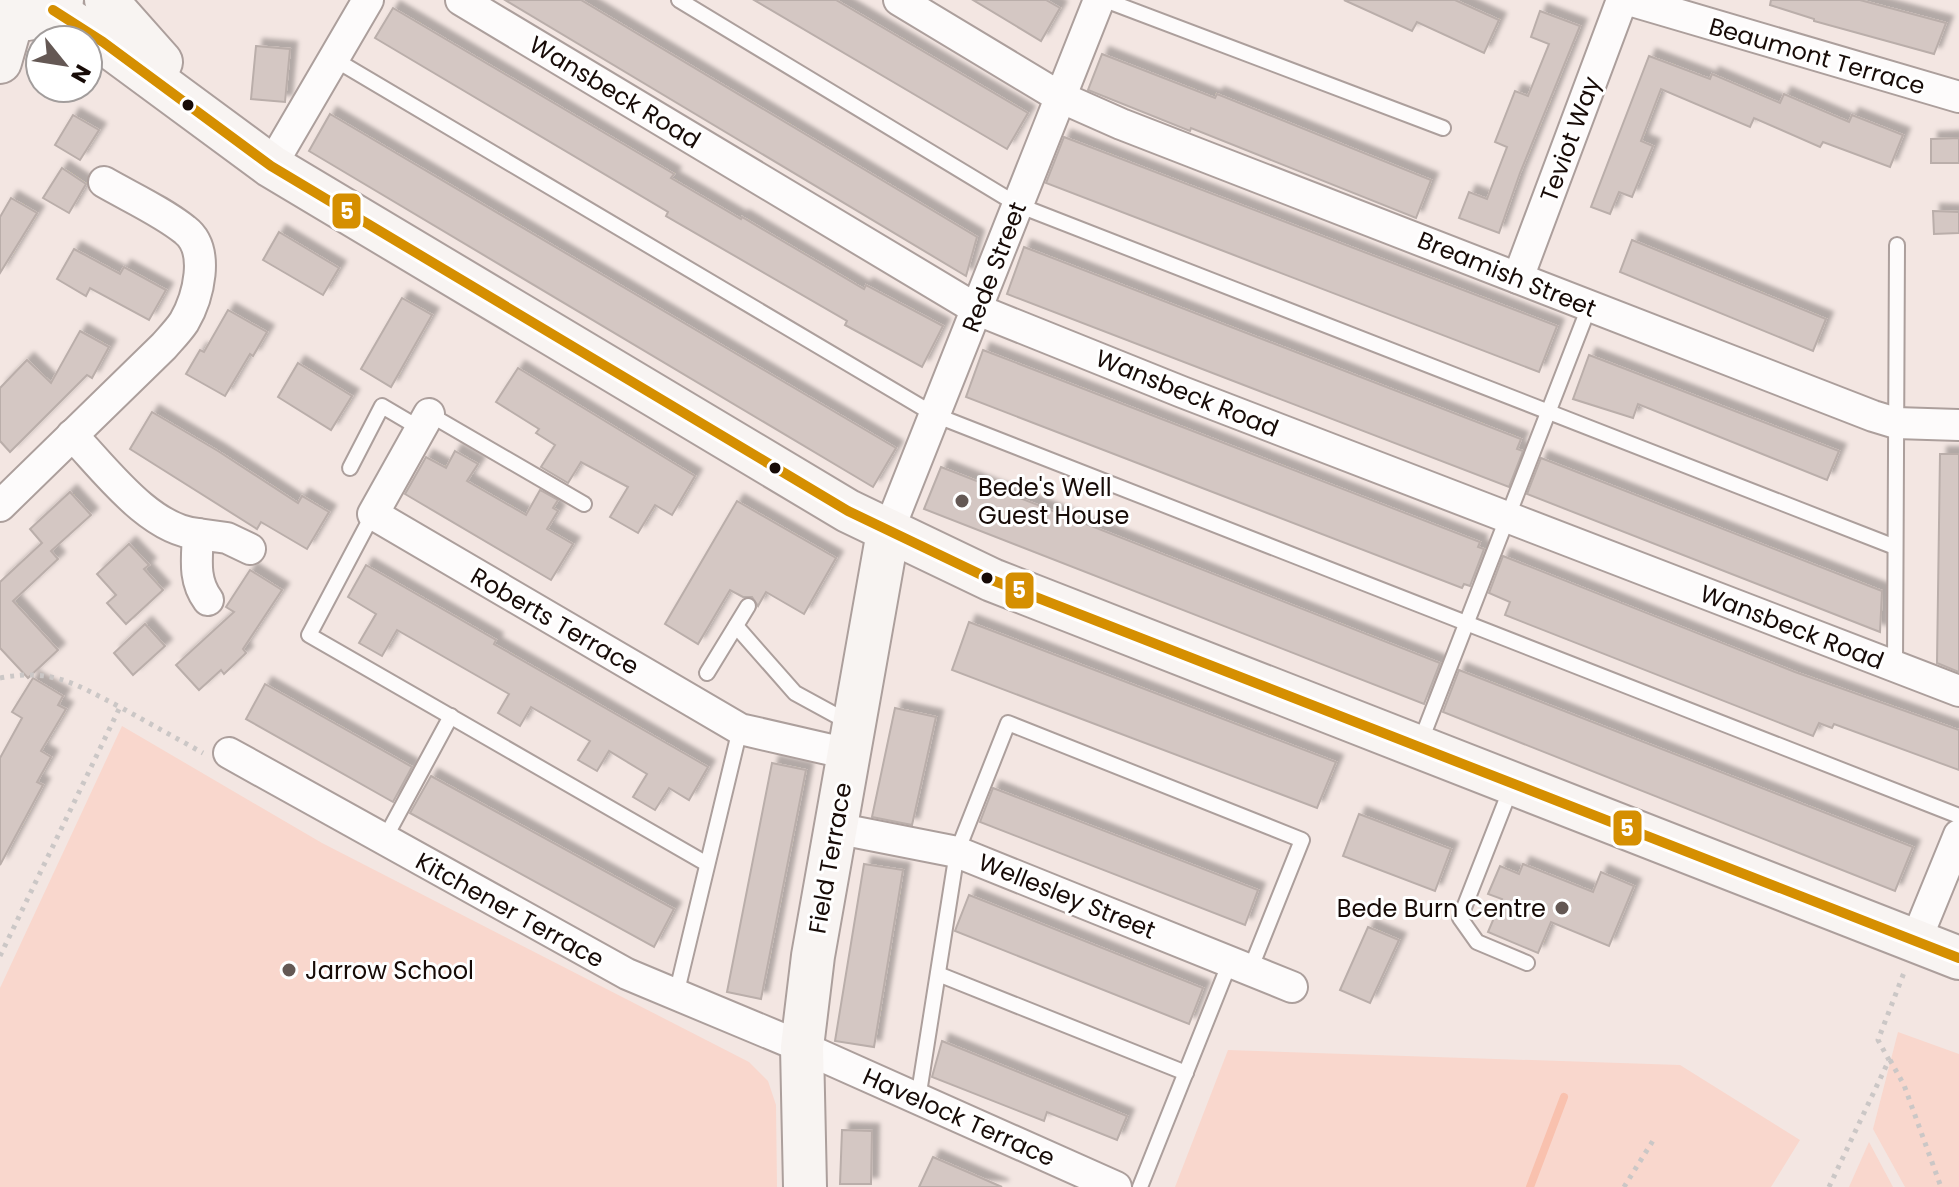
<svg xmlns="http://www.w3.org/2000/svg" width="1959" height="1187" viewBox="0 0 1959 1187" font-family="Poppins,sans-serif">
	<defs>
		<filter id="shadow"><feDropShadow dx="7" dy="-7" stdDeviation="2" flood-color="#0004"/></filter>
	</defs>
	<rect width="100%" height="100%" fill="#f3e6e2"/>
	<g fill="#f9d7cd">
		<polygon points="122,726 322,843 749,1062 768,1081 776,1105 777,1187 0,1187 0,988"/>
		<polygon points="1898,1032 1959,1054 1959,1187 1905,1187 1873,1129"/>
		<polygon points="1228,1050 1680,1065 1800,1140 1771,1187 1175,1187"/>
		<polygon points="1869,1142 1893,1187 1849,1187"/>
	</g>
	<g fill="none" stroke-linecap="round" stroke-linejoin="round">
		<polyline stroke="#f9c1ae" stroke-width="8" points="1530,1187 1564,1097"/>
	</g>
	<g fill="#d4c7c3" stroke="#baaeaa" stroke-width="2" filter="url(#shadow)">
		<polygon points="505,0 581,0 977,237 966,276"/>
		<polygon points="754,0 836,0 1028,113 1007,149"/>
		<polygon points="973,0 1046,0 1060,8 1041,41"/>
		<polygon points="1344,0 1455,0 1499,20 1484,53 1417,22 1412,31"/>
		<polygon points="1771,0 1860,0 1946,23 1934,54 1814,21 1814,19 1770,5"/>
		<polygon points="393,8 674,174 671,178 741,219 742,217 864,289 866,285 943,326 922,367 845,325 847,321 666,216 668,212 375,38"/>
		<polygon points="1540,11 1580,26 1520,173 1499,233 1459,218 1469,192 1487,199 1507,147 1495,142 1515,91 1528,96 1549,44 1531,37"/>
		<polygon points="256,46 290,49 285,102 251,99"/>
		<polygon points="1102,54 1215,98 1217,94 1431,180 1416,218 1191,128 1190,131 1088,90"/>
		<polygon points="1649,56 1710,79 1712,74 1780,103 1784,94 1849,122 1852,115 1903,135 1890,167 1823,142 1820,147 1754,118 1750,127 1661,89 1641,141 1653,146 1632,197 1619,192 1610,214 1591,207"/>
		<polygon points="330,114 896,448 873,487 309,151"/>
		<polygon points="73,115 99,130 80,160 55,145"/>
		<polygon points="1064,137 1557,326 1539,372 1046,183"/>
		<polygon points="1959,138 1959,163 1931,163 1931,139"/>
		<polygon points="62,168 86,184 69,213 43,198"/>
		<polygon points="11,198 37,213 0,273 0,217"/>
		<polygon points="1933,211 1959,212 1959,233 1934,234"/>
		<polygon points="279,232 339,268 323,295 263,260"/>
		<polygon points="1632,240 1826,319 1813,351 1620,272"/>
		<polygon points="1024,247 1521,439 1517,449 1523,451 1509,487 1007,294"/>
		<polygon points="74,249 120,274 124,267 166,290 149,320 90,288 86,296 57,279"/>
		<polygon points="402,298 432,315 391,387 361,369"/>
		<polygon points="228,310 267,332 253,356 250,354 225,396 186,374 200,350 204,352"/>
		<polygon points="80,331 109,347 92,378 87,375 10,452 0,441 0,388 27,360 51,383"/>
		<polygon points="983,350 1480,542 1478,547 1484,549 1470,586 1464,584 1462,588 966,397"/>
		<polygon points="1589,355 1839,451 1827,480 1638,404 1633,418 1573,399"/>
		<polygon points="298,363 352,396 331,430 278,397"/>
		<polygon points="518,368 695,476 672,515 655,505 638,533 610,517 628,487 581,462 568,483 541,467 555,445 536,433 539,429 496,402"/>
		<polygon points="152,412 218,451 298,503 302,496 329,512 307,549 261,522 257,529 130,449"/>
		<polygon points="455,451 478,464 467,481 526,515 540,490 558,500 553,508 558,511 547,529 573,544 551,580 405,494 426,457 446,468"/>
		<polygon points="1940,454 1959,454 1959,672 1937,663"/>
		<polygon points="1541,458 1882,591 1880,632 1527,494"/>
		<polygon points="941,467 1440,663 1424,704 924,509"/>
		<polygon points="70,492 91,515 51,551 58,559 13,601 58,650 28,678 0,648 0,582 42,543 30,529"/>
		<polygon points="737,501 836,558 804,614 766,592 758,606 752,597 743,597 730,590 698,644 665,624"/>
		<polygon points="129,544 149,565 144,569 163,590 126,624 107,603 116,595 97,574"/>
		<polygon points="1503,556 1795,672 1959,730 1959,770 1834,724 1832,728 1819,723 1813,736 1505,615 1510,602 1489,593"/>
		<polygon points="366,565 496,640 494,644 708,767 689,800 669,788 655,810 633,797 647,774 609,751 597,771 578,760 590,741 531,707 520,726 498,713 509,694 397,630 382,656 359,643 376,614 348,597"/>
		<polygon points="250,570 282,590 243,649 246,653 224,674 221,670 199,690 176,665 234,612 226,607"/>
		<polygon points="969,622 1336,762 1317,808 952,670"/>
		<polygon points="145,624 165,646 133,675 114,653"/>
		<polygon points="1459,670 1913,847 1895,891 1443,712"/>
		<polygon points="33,678 63,696 58,705 66,709 41,751 51,757 37,782 43,785 0,865 0,758 22,718 12,712"/>
		<polygon points="265,684 412,767 393,802 246,719"/>
		<polygon points="895,708 936,717 912,825 872,817"/>
		<polygon points="772,763 806,770 761,999 727,992"/>
		<polygon points="431,776 674,909 654,947 410,813"/>
		<polygon points="993,788 1258,890 1245,925 980,822"/>
		<polygon points="1359,814 1451,849 1435,891 1343,856"/>
		<polygon points="864,864 903,870 874,1047 835,1041"/>
		<polygon points="1523,864 1593,892 1601,872 1634,886 1609,946 1551,922 1538,953 1488,932 1502,899 1488,894 1500,866 1519,874"/>
		<polygon points="969,895 1203,988 1189,1024 955,931"/>
		<polygon points="1368,927 1399,940 1370,1003 1340,990"/>
		<polygon points="942,1041 1127,1116 1117,1140 1047,1112 1044,1121 932,1077"/>
		<polygon points="842,1130 872,1131 871,1184 840,1184"/>
		<polygon points="933,1157 1002,1187 919,1187"/>
	</g>
	<g fill="none" stroke-linecap="round" stroke-linejoin="round">
		<defs>
			<g id="lane">
				<polyline points="679,0 1018,205 1895,547"/>
				<polyline points="1105,0 1443,128"/>
				<polyline points="334,59 935,415 1959,816"/>
				<polyline points="429,414 584,504"/>
				<polyline points="350,468 382,406 421,429"/>
				<polyline points="373,514 309,635 707,864"/>
				<polyline points="736,626 795,693 850,723"/>
				<polyline points="1895,666 1897,245"/>
				<polyline points="707,673 748,606"/>
				<polyline points="1420,743 1589,307"/>
				<polyline points="1511,788 1460,918 1477,942 1527,963"/>
				<polyline points="384,840 451,716"/>
				<polyline points="938,974 1186,1073"/>
				<polyline points="676,995 740,729"/>
				<polyline points="918,1099 957,852 1008,723 1302,840 1250,970"/>
				<polyline points="1140,1187 1230,962"/>
			</g>
			<g id="street">
				<polyline points="461,0 978,310 1182,392 1959,691"/>
				<polyline points="899,0 1060,97 1121,124 1873,416 1896,423 1959,425"/>
				<polyline points="1629,0 1959,97"/>
				<polyline points="271,166 368,0"/>
				<polyline points="1518,278 1622,0"/>
				<polyline points="429,414 373,514 740,729 849,754"/>
				<path d="M72 435C105 469 149 530 198 534"/>
				<path d="M0 506 164 346C170 339 178 331 184 322 198 298 211 250 185 230 163 212 130 197 104 182"/>
				<polyline points="888,532 1099,0"/>
				<path d="M208 600C193 580 197 558 198 534L227 538 250 549"/>
				<polyline points="229,753 627,974 802,1047 1116,1187"/>
				<polyline points="835,828 957,852 1292,987"/>
				<polyline points="1916,940 1959,835"/>
			</g>
			<g id="secondary">
				<polyline points="106,0 161,62"/>
				<polyline points="53,10 103,42 271,166 848,511 992,580 1959,958"/>
				<path d="M0 17C25 23 44 19 62 0"/>
				<polyline points="0,62 12,20"/>
				<polyline points="805,1187 802,1047 813,956 888,532"/>
			</g>
		</defs>
		<use href="#lane" stroke="#ac9f9c" stroke-width="18"/>
		<use href="#street" stroke="#ac9f9c" stroke-width="34"/>
		<use href="#secondary" stroke="#ac9f9c" stroke-width="46"/>
		<g stroke="#cbc7c6" stroke-width="5" stroke-dasharray="4 6" stroke-linecap="butt">
			<path d="M0 678C53 668 75 684 120 707"/>
			<polyline points="0,956 120,707 203,753"/>
			<polyline points="1890,1060 1904,1085 1941,1187"/>
			<polyline points="1624,1187 1654,1139"/>
			<polyline points="1829,1187 1889,1060 1878,1040 1905,970"/>
		</g>
		<use href="#lane" stroke="#fdfbfb" stroke-width="14"/>
		<use href="#street" stroke="#fdfbfb" stroke-width="30"/>
		<use href="#secondary" stroke="#f8f4f2" stroke-width="42"/>
		<defs>
			<polyline id="bus-1" points="53,10 103,42 271,166 848,511 992,580 1959,958"/>
		</defs>
		<use href="#bus-1" stroke="#fff" stroke-width="16"/>
		<use href="#bus-1" stroke="#d58f01" stroke-width="10"/>
	</g>
	<g fill="#170b07" stroke="#fff" stroke-width="3">
		<circle cx="188" cy="105" r="7"/>
		<circle cx="775" cy="468" r="7"/>
		<circle cx="987" cy="578" r="7"/>
	</g>
	<g fill="#645854" stroke="#fff" stroke-width="3">
		<circle cx="962" cy="501" r="8"/>
		<circle cx="1562" cy="908" r="8"/>
		<circle cx="289" cy="970" r="8"/>
	</g>
	<g text-anchor="middle" dominant-baseline="central" stroke-width="6" stroke-linejoin="round" paint-order="stroke">
		<g font-size="24" fill="#170b07" stroke="#fff">
			<text transform="translate(1817 56) rotate(16)">Beaumont Terrace</text>
			<text transform="translate(615 92) rotate(31)">Wansbeck Road</text>
			<text transform="translate(1570 139) rotate(-70)">Teviot Way</text>
			<text transform="translate(994 267) rotate(-69)">Rede Street</text>
			<text transform="translate(1507 274) rotate(22)">Breamish Street</text>
			<text transform="translate(1187 393) rotate(22)">Wansbeck Road</text>
			<text transform="translate(555 621) rotate(30)">Roberts Terrace</text>
			<text transform="translate(1792 627) rotate(21)">Wansbeck Road</text>
			<text transform="translate(830 858) rotate(-80)">Field Terrace</text>
			<text transform="translate(1067 896) rotate(22)">Wellesley Street</text>
			<text transform="translate(510 910) rotate(29)">Kitchener Terrace</text>
			<text transform="translate(959 1117) rotate(24)">Havelock Terrace</text>
		</g>
		<g font-size="24" fill="#170b07" stroke="#fff" text-anchor="start">
			<text x="978" y="487">Bede's Well<tspan x="978" dy="28">Guest House</tspan></text>
			<text x="1546" y="908" text-anchor="end">Bede Burn Centre</text>
			<text x="305" y="970">Jarrow School</text>
		</g>
	</g>
	<g stroke="#fff" stroke-width="3">
		<rect x="331" y="192" width="31" height="38" rx="8" fill="#d58f01"/>
		<rect x="1004" y="571" width="31" height="39" rx="8" fill="#d58f01"/>
		<rect x="1612" y="809" width="31" height="38" rx="8" fill="#d58f01"/>
	</g>
	<g font-size="22" text-anchor="middle" font-weight="bold" fill="#fff">
		<text x="347" y="219">5</text>
		<text x="1019" y="598">5</text>
		<text x="1627" y="836">5</text>
	</g>
	<g transform="translate(64 64) rotate(120)"><circle r="38" fill="#ffffff" stroke="#a29d9c" stroke-width="2"/>
	<path d="M0-6L14 30L0 20L-14 30Z" fill="#645854"/>
	<text y="-12" font-size="22" font-weight="bold" text-anchor="middle" fill="#170b07">N</text>
	</g>
</svg>
